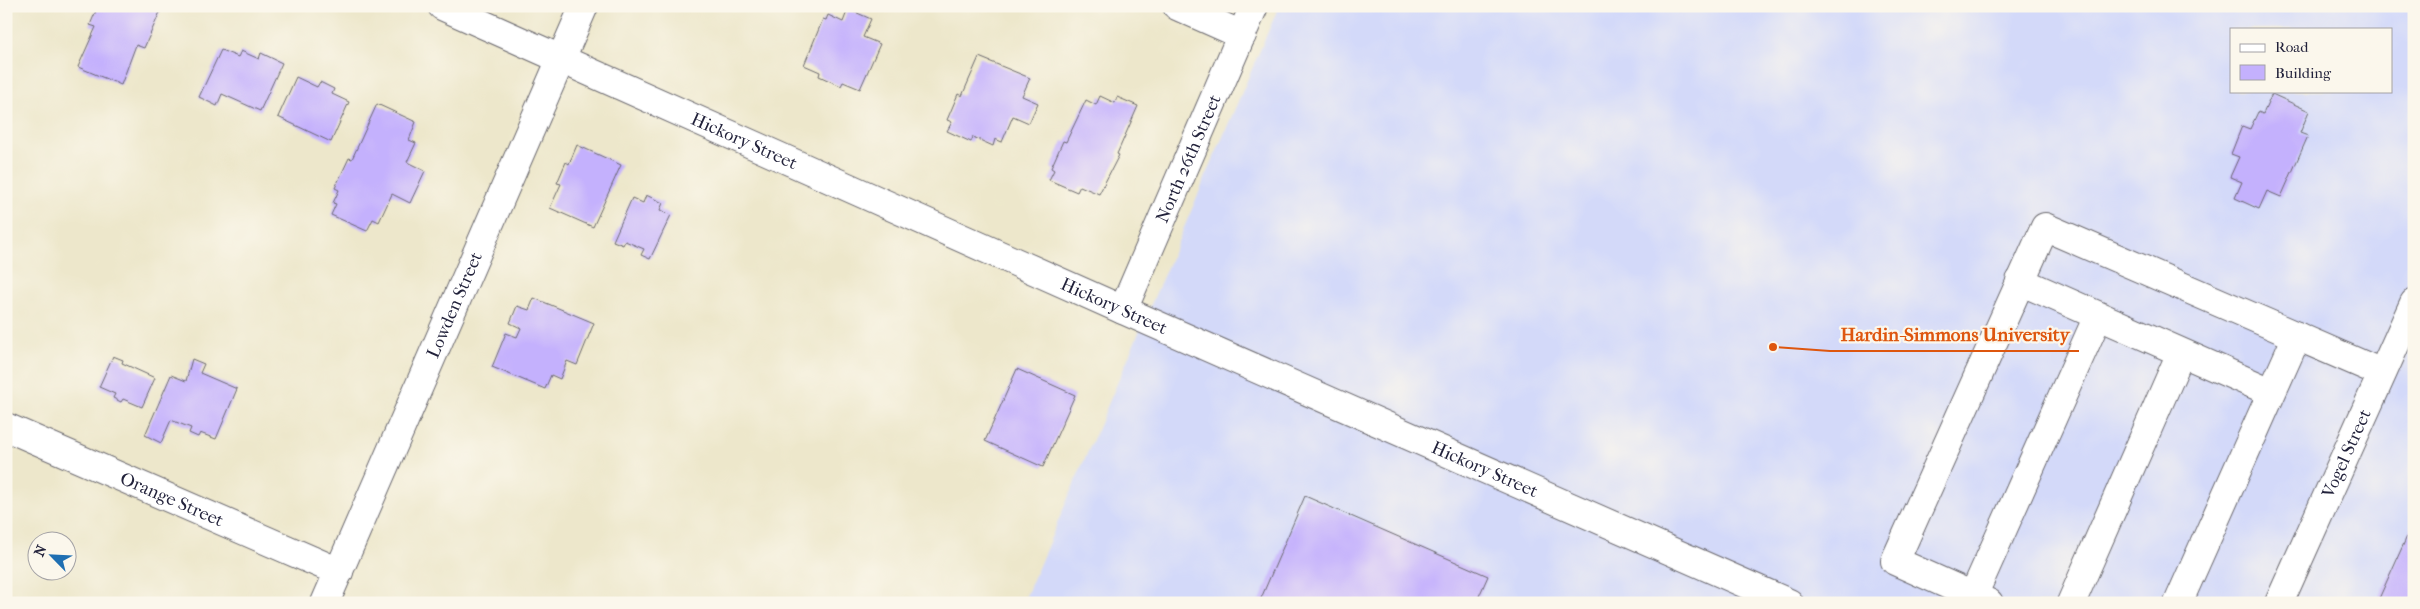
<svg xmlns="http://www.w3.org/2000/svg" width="2420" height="609" viewBox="0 0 2420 609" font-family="'IM FELL French Canon',serif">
	<rect width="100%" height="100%" fill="#fbf7ec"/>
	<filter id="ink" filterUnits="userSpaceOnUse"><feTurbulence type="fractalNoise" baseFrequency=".02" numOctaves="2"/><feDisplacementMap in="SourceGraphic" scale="10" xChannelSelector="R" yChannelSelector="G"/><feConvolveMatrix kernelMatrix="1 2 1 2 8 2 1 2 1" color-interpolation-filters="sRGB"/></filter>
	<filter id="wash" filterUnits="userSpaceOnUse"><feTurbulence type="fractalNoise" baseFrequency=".0096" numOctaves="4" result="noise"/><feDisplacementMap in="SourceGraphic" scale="20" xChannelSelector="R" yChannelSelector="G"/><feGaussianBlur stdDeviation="1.12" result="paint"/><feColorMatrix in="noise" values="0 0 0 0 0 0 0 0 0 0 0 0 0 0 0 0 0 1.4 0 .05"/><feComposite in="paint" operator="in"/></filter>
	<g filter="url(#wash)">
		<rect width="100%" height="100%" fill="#ede7cb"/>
		<path fill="#d3d9f9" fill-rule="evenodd" d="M1279 6H2414V603H1023ZM2231 29H2391V91H2231Z"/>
		<g id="blocks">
			<g fill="#c4b1fd">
				<polygon points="98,6 147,6 160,12 144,48 136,45 121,85 78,67 96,27 90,25"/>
				<polygon points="848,9 871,19 863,37 880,44 860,89 843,82 841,86 819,76 820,72 804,65 823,19 826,20 828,15 843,22"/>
				<polygon points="221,50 238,57 241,51 259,59 261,53 282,63 260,111 222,94 217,106 199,97"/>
				<polygon points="979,57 1030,78 1022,96 1038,103 1029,123 1013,116 1002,142 995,139 993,146 973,137 971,142 947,131 952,122 947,120 958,94 962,96"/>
				<polygon points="296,77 317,87 320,82 334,89 332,94 349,102 331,142 278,117"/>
				<polygon points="2272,94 2309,111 2300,133 2308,136 2281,197 2267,191 2259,209 2235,198 2242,182 2230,177 2239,157 2231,154 2242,126 2250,129 2258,112 2263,114"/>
				<polygon points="1100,96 1115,103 1117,97 1138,106 1117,154 1119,155 1099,194 1080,186 1077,192 1049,180 1054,170 1051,168 1063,141 1066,142 1086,100 1096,105"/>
				<polygon points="377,104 416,122 409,140 416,143 407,162 425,171 410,203 392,194 379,222 373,219 367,231 331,215 336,204 333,203 339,190 335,188 349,158 352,159"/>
				<polygon points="577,145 621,165 593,227 550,208 561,184 557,183 566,162 569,164"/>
				<polygon points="646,195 663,203 660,210 671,215 650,259 641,255 644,249 625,241 623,245 613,241 632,198 643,203"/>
				<polygon points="534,298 594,323 577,365 567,361 560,379 551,375 545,389 492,367 506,333 517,337 521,328 510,323 517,306 529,310"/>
				<polygon points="113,356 123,360 122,363 155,378 142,407 123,399 121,402 113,398 115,394 99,387"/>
				<polygon points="192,359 204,364 200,373 237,389 216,439 200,433 198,437 189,433 191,428 171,420 161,443 145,435 171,375 186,381"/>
				<polygon points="1017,369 1075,395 1043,467 985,441"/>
				<polygon points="1305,496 1488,576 1476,603 1259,603"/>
				<polygon points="2414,521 2414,603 2377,603"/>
			</g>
		</g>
	</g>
	<g filter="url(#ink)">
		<use href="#blocks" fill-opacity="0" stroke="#69676d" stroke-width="1"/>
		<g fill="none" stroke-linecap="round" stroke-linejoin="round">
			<defs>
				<g id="minor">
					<path id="s1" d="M442 6 1123 310 1789 603"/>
					<polyline points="1177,6 1242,35"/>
					<polyline points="2020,281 2271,392"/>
					<path id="s2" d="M1123 310 1254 6"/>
					<path id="s3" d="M6 427 339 572"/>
					<polyline points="1973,596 2098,316"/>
					<path id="s4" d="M325 603 584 6"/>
					<polyline points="1989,603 1895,561 2045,227 2382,373"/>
					<polyline points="2071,603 2181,353"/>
					<polyline points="2178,603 2297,336"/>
					<path id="s5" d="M2279 603 2414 303"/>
				</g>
			</defs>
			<use href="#minor" stroke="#69676d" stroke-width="30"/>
			<use href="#minor" stroke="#fff" stroke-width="28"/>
		</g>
	</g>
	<g text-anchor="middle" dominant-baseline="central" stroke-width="4.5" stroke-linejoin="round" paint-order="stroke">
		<g font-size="18" fill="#22223b" stroke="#fbf7ec">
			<text stroke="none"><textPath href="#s1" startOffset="331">Hickory Street</textPath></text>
			<text stroke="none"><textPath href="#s2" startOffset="165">North 26th Street</textPath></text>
			<text stroke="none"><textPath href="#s4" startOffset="325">Lowden Street</textPath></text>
			<text stroke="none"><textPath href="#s1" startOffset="736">Hickory Street</textPath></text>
			<text stroke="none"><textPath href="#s5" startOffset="164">Vogel Street</textPath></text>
			<text stroke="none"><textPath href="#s1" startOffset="1141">Hickory Street</textPath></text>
			<text stroke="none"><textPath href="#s3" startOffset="181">Orange Street</textPath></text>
		</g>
	</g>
	<path fill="none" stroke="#de560e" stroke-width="2" d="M1773 347L1830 351H2079"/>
	<circle fill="#de560e" stroke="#fbf7ec" stroke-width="2" cx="1773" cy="347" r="5"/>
	<g font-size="19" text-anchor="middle" font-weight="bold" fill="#de560e" stroke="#fbf7ec" stroke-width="4.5" stroke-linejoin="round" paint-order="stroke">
		<text x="1955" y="341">Hardin-Simmons University</text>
	</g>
	<rect width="2420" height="609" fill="none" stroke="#fbf7ec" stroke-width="25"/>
	<rect x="2230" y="28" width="162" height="65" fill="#fbf7ec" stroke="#a4a2a5"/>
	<rect x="2240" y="44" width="25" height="8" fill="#ffffff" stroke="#a4a2a5"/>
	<text x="2275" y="52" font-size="15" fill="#22223b">Road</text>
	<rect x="2240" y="65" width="25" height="15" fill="#c4b1fd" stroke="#a4a2a5"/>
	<text x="2275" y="78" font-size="15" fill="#22223b">Building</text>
	<g transform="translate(52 556) rotate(294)"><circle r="24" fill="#fbf7ec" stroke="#a4a2a5"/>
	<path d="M0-4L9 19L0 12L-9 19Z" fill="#1f6fb2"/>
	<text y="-8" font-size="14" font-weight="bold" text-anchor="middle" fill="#22223b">N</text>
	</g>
</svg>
